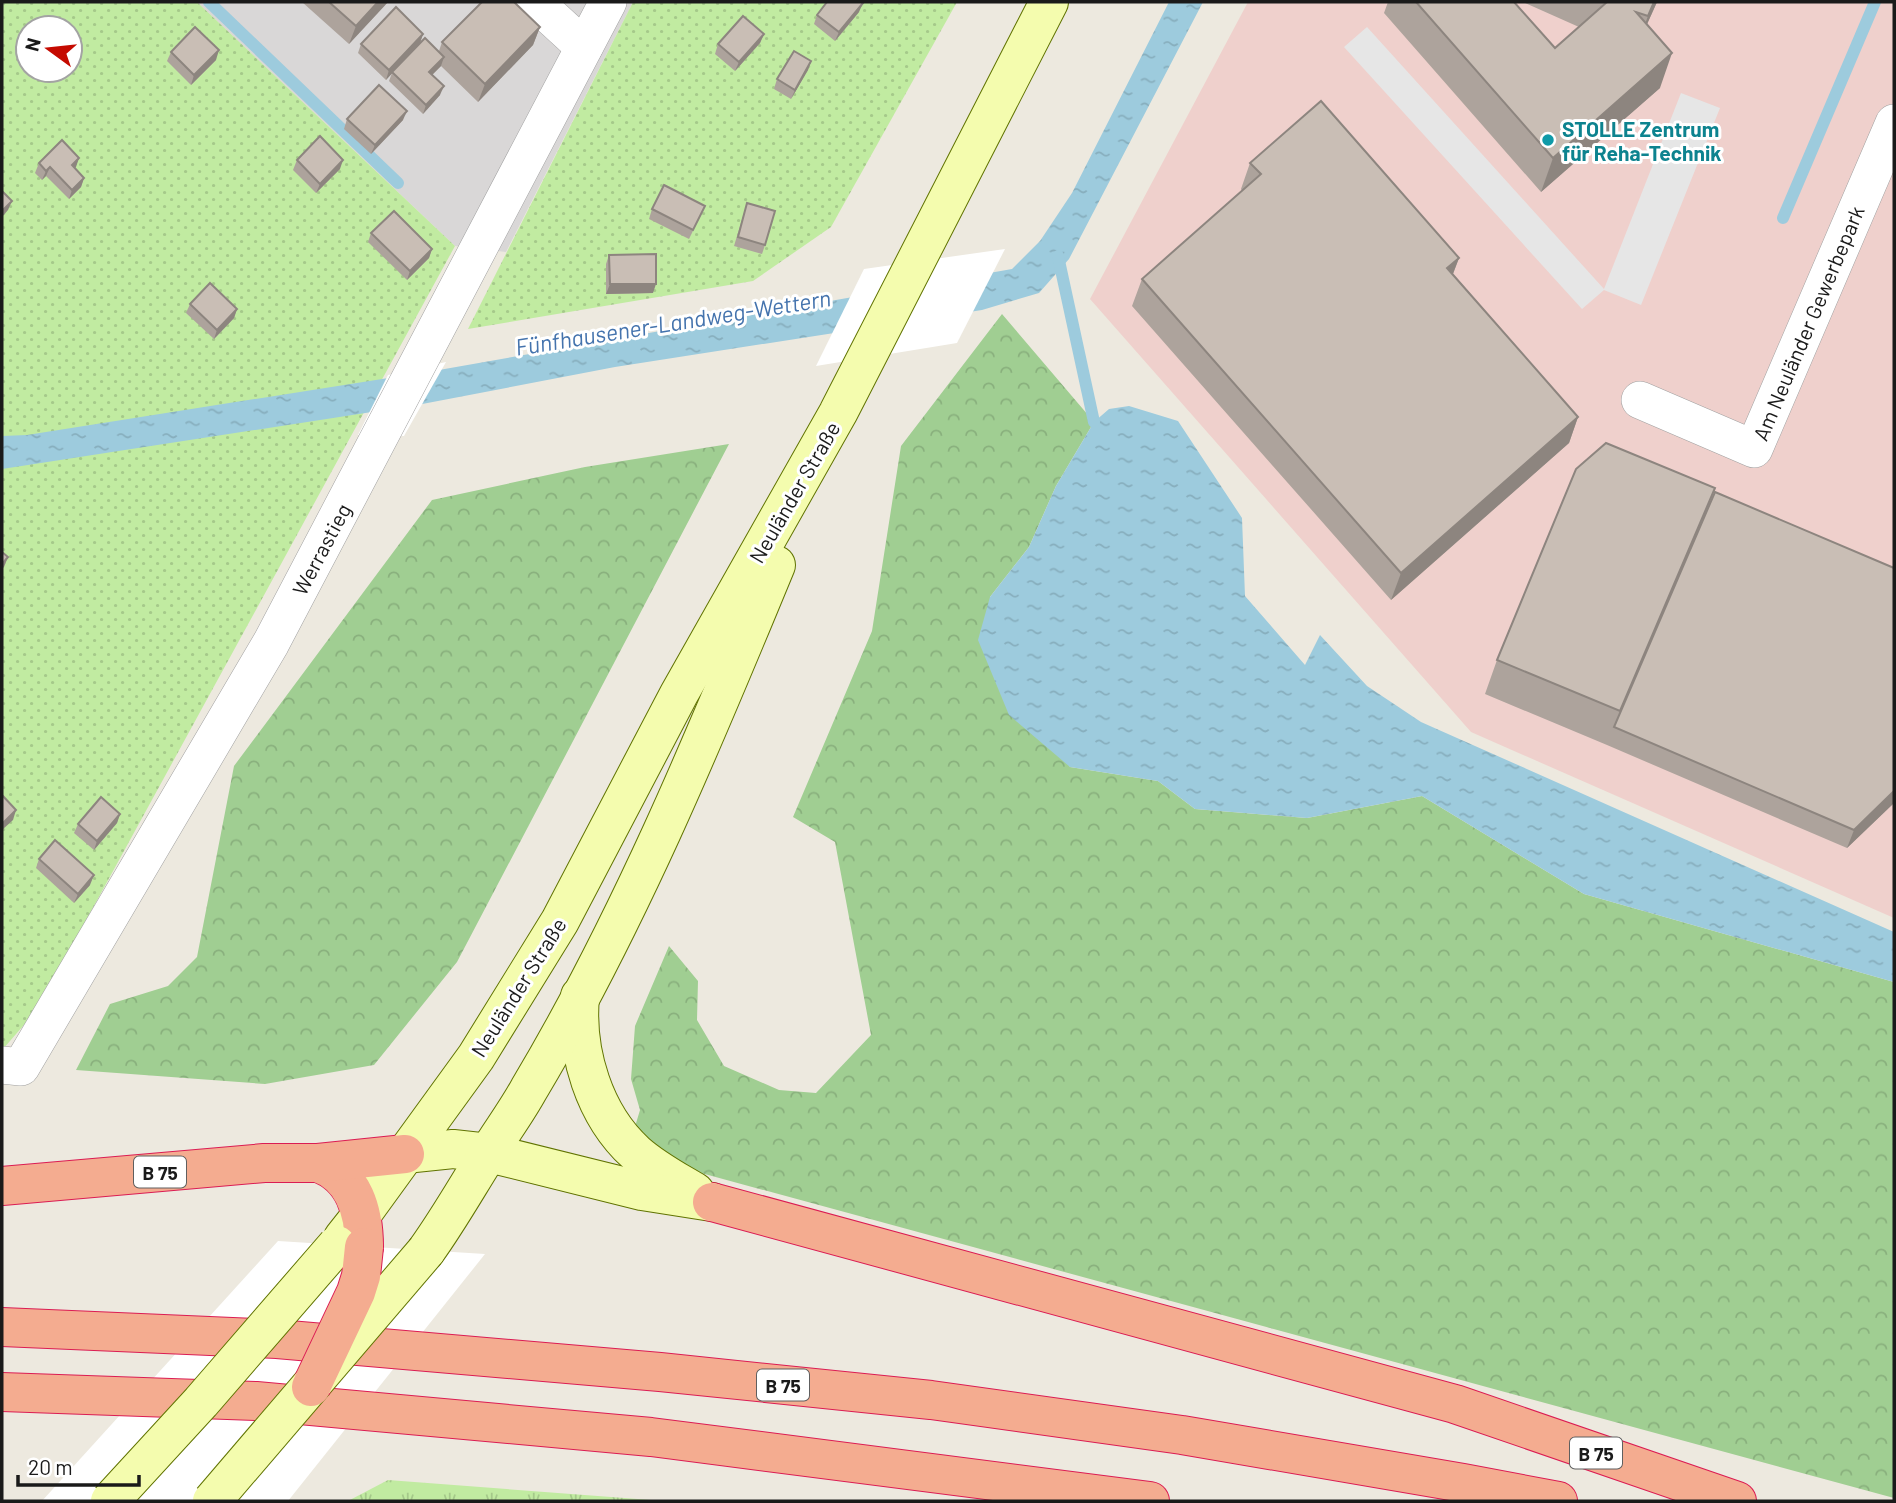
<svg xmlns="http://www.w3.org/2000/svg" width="1896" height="1503" viewBox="0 0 1896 1503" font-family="Barlow,sans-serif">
	<defs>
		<pattern id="grass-tufts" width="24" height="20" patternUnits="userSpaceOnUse" patternTransform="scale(1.75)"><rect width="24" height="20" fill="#c1eba1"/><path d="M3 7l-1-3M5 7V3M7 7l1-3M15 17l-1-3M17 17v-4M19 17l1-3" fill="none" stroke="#a5c98a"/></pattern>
		<pattern id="forest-crowns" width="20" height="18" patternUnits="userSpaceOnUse" patternTransform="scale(1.75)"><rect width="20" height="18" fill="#a0ce92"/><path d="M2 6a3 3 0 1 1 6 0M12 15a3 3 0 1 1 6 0" fill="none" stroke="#89b07d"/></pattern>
		<pattern id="garden-dots" width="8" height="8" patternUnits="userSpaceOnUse" patternTransform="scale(1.75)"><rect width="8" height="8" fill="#c1eba1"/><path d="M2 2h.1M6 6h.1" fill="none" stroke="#a5c98a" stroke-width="1.8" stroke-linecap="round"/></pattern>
		<pattern id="water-ripples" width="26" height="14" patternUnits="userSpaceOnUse" patternTransform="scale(1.75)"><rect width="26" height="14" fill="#9dcbdd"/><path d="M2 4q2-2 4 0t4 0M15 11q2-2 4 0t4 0" fill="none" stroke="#87aebd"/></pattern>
	</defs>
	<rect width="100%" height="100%" fill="#ede9df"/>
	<polygon fill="#d9d7d7" points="197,2 633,2 506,252 455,246"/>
	<polygon fill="#efd0cc" points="1248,2 1894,2 1894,918 1471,732 1090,299"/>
	<polygon fill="url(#grass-tufts)" points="388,1480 651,1500 663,1501 348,1501"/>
	<g fill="url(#forest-crowns)">
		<polygon points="1002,314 1094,422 1056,486 1029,547 990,597 1070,767 1158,781 1195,809 1307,818 1422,796 1584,894 1894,982 1894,1498 701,1173 660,1155 634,1130 640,1110 631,1079 635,1026 669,946 698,981 697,1020 724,1066 779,1090 816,1093 871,1035 835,842 793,817 872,631 901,446"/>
		<polygon points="729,444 457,962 374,1065 265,1084 76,1070 110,1004 168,986 197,957 234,766 432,500 585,467"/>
	</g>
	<g fill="url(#garden-dots)" fill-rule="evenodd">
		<path d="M2 2H197L455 246 37 1010 3 1049ZM28 28H70V70H28Z"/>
		<polygon points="633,2 957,2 831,227 753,281 468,329"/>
	</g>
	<polygon fill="#e6e6e6" points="1367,27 1604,289 1681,93 1720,108 1641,305 1604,290 1582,309 1344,47"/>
	<g fill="url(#water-ripples)">
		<polygon points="1169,2 1203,2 1069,259 1039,293 982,310 615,367 417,405 2,469 2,436 27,435 439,370 1012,269 1040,241 1072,193"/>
		<polygon points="1129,406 1178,421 1242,518 1245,596 1305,665 1320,635 1367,686 1421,722 1894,932 1894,982 1584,894 1422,796 1307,818 1195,809 1158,781 1070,767 1009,715 978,640 990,597 1029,547 1056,486 1094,422 1109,409"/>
	</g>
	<g fill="#fff">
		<polygon points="1005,249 957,343 816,366 864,269"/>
		<polygon points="446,362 404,436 358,435 388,375"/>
		<polygon points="278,1241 485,1254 288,1501 42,1501"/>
	</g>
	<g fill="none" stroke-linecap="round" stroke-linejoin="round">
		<g stroke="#9dcbdd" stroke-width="12">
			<polyline points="209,2 398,183"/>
			<polyline points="1783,218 1875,2"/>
			<polyline points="1058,256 1094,422"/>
		</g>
		<defs>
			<g id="minor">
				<polyline points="535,2 584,47"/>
				<polyline points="1640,400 1754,449 1894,123"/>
				<polyline points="2,1065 21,1067 271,643 608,2"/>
			</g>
			<g id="secondary">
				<path d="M580 996C575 1052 594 1115 636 1153 654 1169 675 1180 695 1192"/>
				<polyline points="405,1154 453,1149 489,1153 642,1191 712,1202"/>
				<polyline points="343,1238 362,1214 476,1057 560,921 679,694 838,413 1049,2"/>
				<path d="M426 1251C449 1219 468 1185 489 1152 502 1131 517 1111 529 1089 627 925 703 742 776 565"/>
			</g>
			<g id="trunk">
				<path d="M318 1163C355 1176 364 1212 364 1247"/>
				<polyline points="2,1186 264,1163 318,1163 405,1154"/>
				<polyline points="712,1202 1455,1404 1737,1501"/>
				<polyline points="2,1327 277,1339 660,1372 931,1400 1182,1435 1463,1483 1558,1501"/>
				<polyline points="2,1392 256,1401 651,1437 1150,1501"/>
			</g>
		</defs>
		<use href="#minor" stroke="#a1a1a1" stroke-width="38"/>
		<use href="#secondary" stroke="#607300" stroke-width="40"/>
		<use href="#trunk" stroke="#db1c53" stroke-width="40"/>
		<use href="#minor" stroke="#fff" stroke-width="37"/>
		<use href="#secondary" stroke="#f4fcae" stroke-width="38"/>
		<use href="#trunk" stroke="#f4ac90" stroke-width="38"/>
		<defs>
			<g id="secondary-bridge">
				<polyline points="110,1501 201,1402 337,1245"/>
				<polyline points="212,1501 426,1251"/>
			</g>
			<polyline id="trunk-bridge" points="311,1387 356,1292 361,1276 364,1247"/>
		</defs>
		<use href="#secondary-bridge" stroke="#607300" stroke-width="40" stroke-linecap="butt"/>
		<use href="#trunk-bridge" stroke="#db1c53" stroke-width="40" stroke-linecap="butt"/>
		<use href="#secondary-bridge" stroke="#f4fcae" stroke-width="38"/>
		<use href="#trunk-bridge" stroke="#f4ac90" stroke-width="38"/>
	</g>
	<g fill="#ada39c">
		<polygon points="302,2 388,2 349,44"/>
		<polygon points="1388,2 1514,2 1555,48 1579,27 1523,2 1657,2 1647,24 1660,88 1541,192 1384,13"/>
		<polygon points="859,12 835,41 814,24 817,15"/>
		<polygon points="540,27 533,45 478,102 441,66 432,75 440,95 423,114 389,81 392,73 386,80 358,53 361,44 423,34 420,43 439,51 442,42"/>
		<polygon points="764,34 760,43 735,71 715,54 718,44"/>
		<polygon points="171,52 216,60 191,85 167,61"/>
		<polygon points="811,61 808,70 791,99 774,89 777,79"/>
		<polygon points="347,119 403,120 371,154 344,129"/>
		<polygon points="79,158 75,168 84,178 81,187 69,199 46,176 42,180 35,173 39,163"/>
		<polygon points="297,160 340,169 316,193 293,170"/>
		<polygon points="1250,163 1459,258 1453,274 1578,417 1569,443 1391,600 1132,306 1142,279 1242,191 1241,189"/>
		<polygon points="747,203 765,245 762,254 734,246"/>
		<polygon points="705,206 689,239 649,219 652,209"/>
		<polygon points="371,233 432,249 429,258 407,280 368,242"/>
		<polygon points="609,255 653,293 606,294 606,264"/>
		<polygon points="190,304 237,309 234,318 214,339 186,313"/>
		<polygon points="1715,488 1708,507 1894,803 1847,848 1607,745 1485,694 1497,660"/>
		<polygon points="120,814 117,823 94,850 74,833 78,824"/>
		<polygon points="39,859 90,885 74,903 36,868"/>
	</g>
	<g fill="#8d857f">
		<polygon points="378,2 388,2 349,44 356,26"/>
		<polygon points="1654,2 1657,2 1635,51 1648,16"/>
		<polygon points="863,3 859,12 835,41 839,32"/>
		<polygon points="540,27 533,45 478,102 485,84"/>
		<polygon points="423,34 420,43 386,80 389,70"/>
		<polygon points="764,34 760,43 735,71 739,62"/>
		<polygon points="219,50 216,60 191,85 194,75"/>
		<polygon points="1672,53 1660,88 1541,192 1553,158"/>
		<polygon points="444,57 441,66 426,81 429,72"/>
		<polygon points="811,61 808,70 791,99 795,90"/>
		<polygon points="444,86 440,95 423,114 426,105"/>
		<polygon points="407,111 403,120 371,154 375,145"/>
		<polygon points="79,158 76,167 68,175 72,165"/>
		<polygon points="343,160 340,169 316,193 320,184"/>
		<polygon points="50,167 46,176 42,180 46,171"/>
		<polygon points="84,178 81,187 69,199 72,190"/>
		<polygon points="12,201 8,210 2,217 2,211"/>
		<polygon points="432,249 429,258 407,280 410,271"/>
		<polygon points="1459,258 1449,284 1447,268"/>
		<polygon points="610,284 656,284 653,293 606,294"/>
		<polygon points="237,309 234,318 214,339 217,330"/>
		<polygon points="1578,417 1569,443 1391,600 1401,573"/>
		<polygon points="8,557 4,567 2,569 2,564"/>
		<polygon points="1894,791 1894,803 1847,848 1854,830"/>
		<polygon points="16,810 13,820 2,830 2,824"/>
		<polygon points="120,814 117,823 94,850 97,841"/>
		<polygon points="94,875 90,885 74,903 78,894"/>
	</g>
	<g fill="#c9beb5" stroke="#8d857f" stroke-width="2">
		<polygon points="329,2 378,2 356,26"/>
		<polygon points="482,2 514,2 540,27 485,84 442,42"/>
		<polygon points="827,2 861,2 863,3 839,32 817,15"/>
		<polygon points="1416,2 1514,2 1555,48 1607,2 1654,2 1648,16 1636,12 1672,53 1553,158"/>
		<polygon points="396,7 423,34 389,70 361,44"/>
		<polygon points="743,16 764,34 739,62 718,44"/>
		<polygon points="195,27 219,50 194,75 171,52"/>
		<polygon points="425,38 444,57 429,72 444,86 426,105 392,72"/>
		<polygon points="794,51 811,61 795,90 777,79"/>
		<polygon points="379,85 407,111 375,145 347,119"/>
		<polygon points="1321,101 1459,258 1447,268 1578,417 1401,573 1142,279 1261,174 1250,163"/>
		<polygon points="320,136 343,160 320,184 297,160"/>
		<polygon points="62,140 79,158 72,165 84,178 72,190 50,167 46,171 39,163"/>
		<polygon points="664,185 705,206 693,230 652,209"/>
		<polygon points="2,191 12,201 2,211"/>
		<polygon points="747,203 775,211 765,245 738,237"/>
		<polygon points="394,211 432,249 410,271 371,233"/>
		<polygon points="656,254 656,284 610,284 609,255"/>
		<polygon points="210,283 237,309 217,330 190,304"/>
		<polygon points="1606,443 1715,488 1620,711 1497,660 1576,469"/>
		<polygon points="1715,492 1894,568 1894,791 1854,830 1614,727"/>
		<polygon points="2,552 8,557 2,564"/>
		<polygon points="2,795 16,810 2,824"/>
		<polygon points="101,797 120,814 97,841 78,824"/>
		<polygon points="55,840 94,875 78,894 39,859"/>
	</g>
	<circle fill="#0f9aa8" stroke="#fff" stroke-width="2.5" cx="1548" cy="140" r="7"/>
	<g text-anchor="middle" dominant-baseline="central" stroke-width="6" stroke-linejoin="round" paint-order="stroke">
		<g fill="#fff" stroke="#5f5f5f" stroke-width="2">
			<rect x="134" y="1156.5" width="52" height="31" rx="5"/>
			<rect x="757" y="1369.5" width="52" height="31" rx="5"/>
			<rect x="1570" y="1437.5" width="52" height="31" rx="5"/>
		</g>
		<g font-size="19" font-weight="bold" fill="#1a1a1a">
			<text x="160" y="1172">B 75</text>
			<text x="783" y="1385">B 75</text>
			<text x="1596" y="1453">B 75</text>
		</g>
		<g font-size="21" font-weight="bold" fill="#0d838f" stroke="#fff" text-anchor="start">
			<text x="1562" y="128">STOLLE Zentrum<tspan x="1562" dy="24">für Reha-Technik</tspan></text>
		</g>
		<g font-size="21" fill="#1a1a1a" stroke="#fff">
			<text transform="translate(1808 323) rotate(-67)">Am Neuländer Gewerbepark</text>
			<text transform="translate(794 492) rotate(-60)">Neuländer Straße</text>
			<text transform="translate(321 549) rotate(-62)">Werrastieg</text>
			<text transform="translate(518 987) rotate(-58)">Neuländer Straße</text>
		</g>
		<g font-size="23" font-style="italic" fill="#4473ad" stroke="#fff">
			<text transform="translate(673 322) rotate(-9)">Fünfhausener-Landweg-Wettern</text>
		</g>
	</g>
	<rect width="1896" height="1503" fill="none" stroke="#1a1a1a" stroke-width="7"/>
	<g transform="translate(49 49) rotate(285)"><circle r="33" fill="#ffffff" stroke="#a3a3a3" stroke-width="2"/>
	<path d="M0-5L12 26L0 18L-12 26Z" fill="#c50a00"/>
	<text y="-10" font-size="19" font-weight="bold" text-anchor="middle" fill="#1a1a1a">N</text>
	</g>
	<path d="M18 1475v10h121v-10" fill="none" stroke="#1a1a1a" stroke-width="3.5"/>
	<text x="28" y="1475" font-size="21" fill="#1a1a1a" stroke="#ffffff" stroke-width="5" paint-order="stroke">20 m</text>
</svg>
